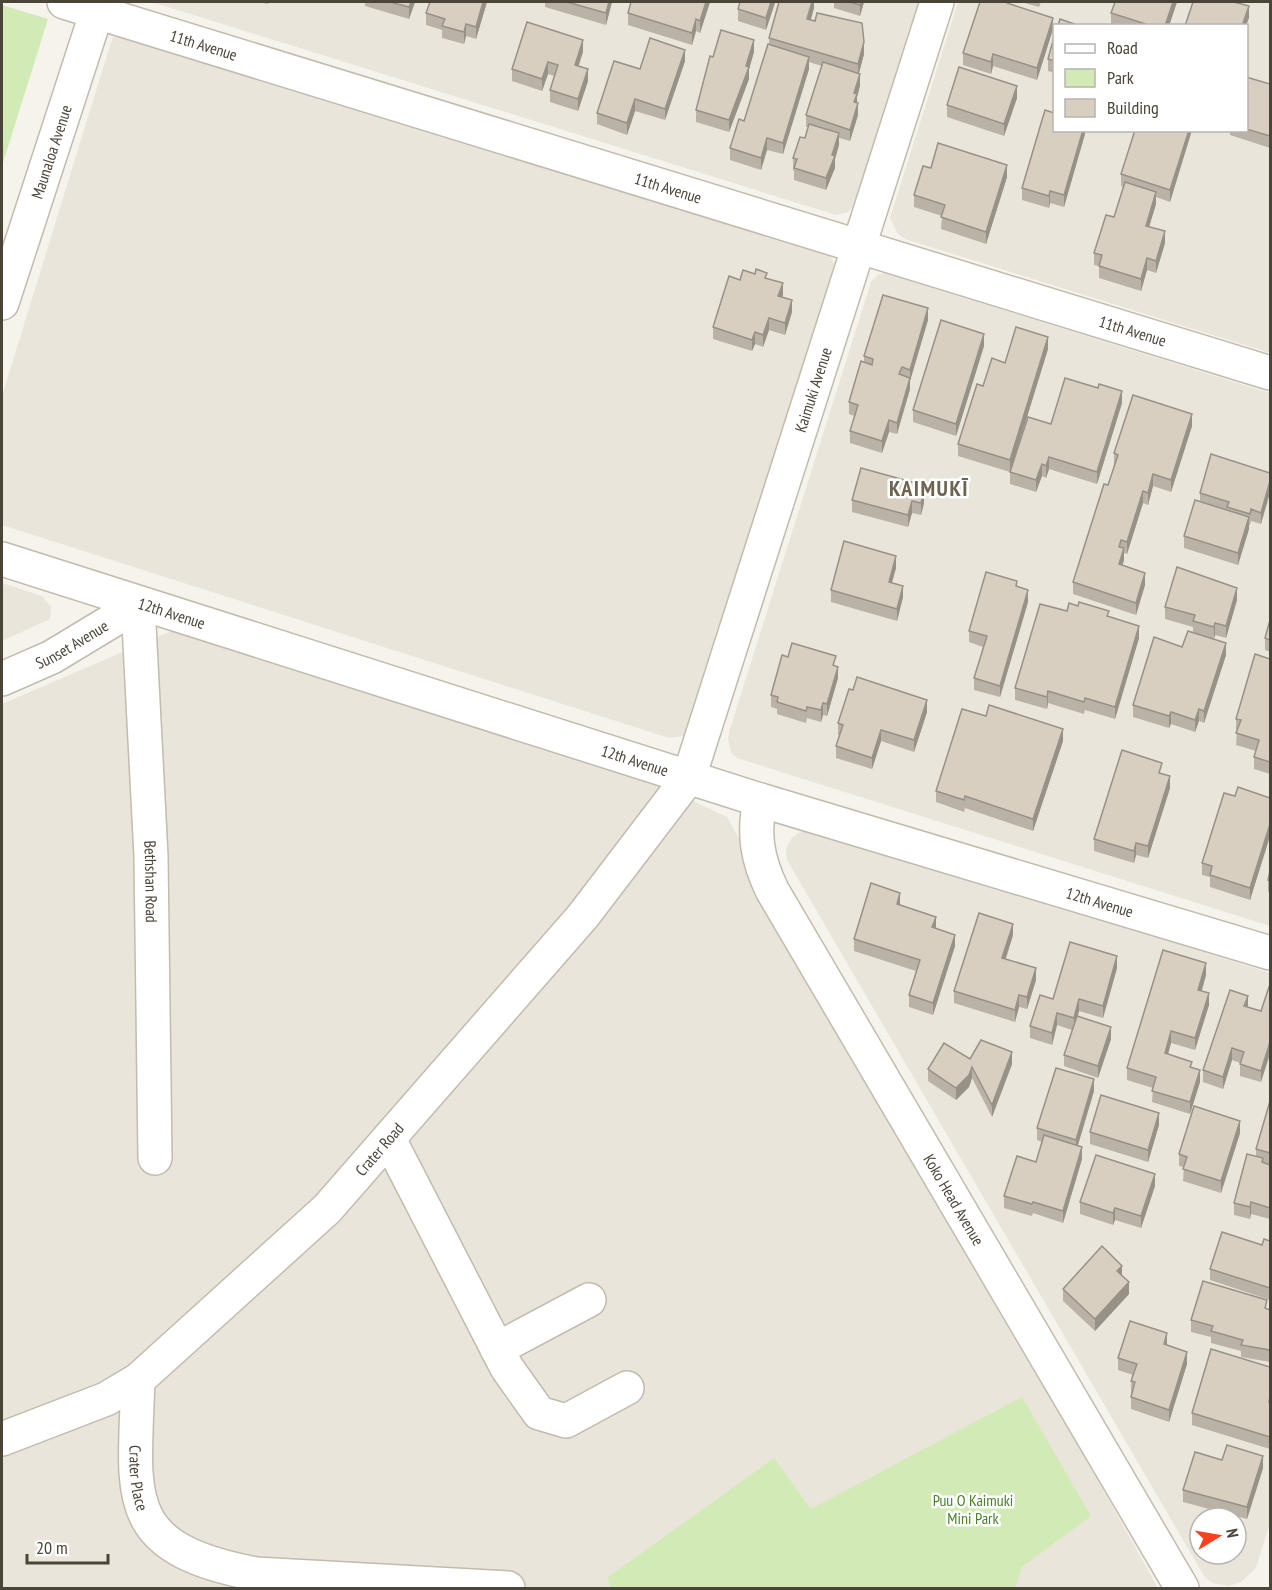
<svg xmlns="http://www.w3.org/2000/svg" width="1272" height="1590" viewBox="0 0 1272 1590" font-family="'PT Sans Narrow',sans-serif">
	<rect width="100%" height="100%" fill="#f6f3ec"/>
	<g fill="#eae5da" fill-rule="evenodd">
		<polygon points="152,2 919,2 853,207 848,212 836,215"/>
		<path d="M958 2H1270V353L905 239 898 234 890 218ZM1054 26H1246V130H1054Z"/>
		<polygon points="116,34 826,251 831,257 835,266 832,277 690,729 684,736 669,738 2,525 2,396 112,39"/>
		<polygon points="884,273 1270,393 1270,926 737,758 731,753 728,739 730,729 871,282 878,275"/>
		<polygon points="2,583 42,596 51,607 50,619 2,641"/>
		<polygon points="176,629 651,781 727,817 1158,1588 2,1588 2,704"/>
		<path d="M814 829 1270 973V1523L1256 1568 1241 1582 1229 1586 1212 1583 1204 1576 787 860 786 849 791 839 802 830ZM1200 1518H1236V1554H1200Z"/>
	</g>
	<g fill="#d2eab5">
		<polygon points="2,5 48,19 2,166"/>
		<polygon points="1022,1397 1091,1516 1022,1567 1015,1588 610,1588 608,1577 774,1458 811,1509"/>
	</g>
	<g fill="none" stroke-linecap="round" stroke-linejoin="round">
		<defs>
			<g id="minor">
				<path id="s1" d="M64 2 1270 373"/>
				<path id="s2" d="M2 303 100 2"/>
				<path id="s3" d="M2 559 760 800 1270 953"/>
				<path id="s4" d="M2 679 52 657 138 605 151 856 155 1158"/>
				<path id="s5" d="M760 800C753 833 757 859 772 890L1182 1588"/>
				<polyline points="389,1139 507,1368 539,1413 566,1421 627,1388"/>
				<polyline points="497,1349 589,1300"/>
				<path id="s6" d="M138 1380C134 1499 119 1548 256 1574L508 1588"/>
				<path id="s7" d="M2 1439 106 1399 138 1380 327 1209 583 916 689 777 937 2"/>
			</g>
		</defs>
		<use href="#minor" stroke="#c2bbae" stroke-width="36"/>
		<use href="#minor" stroke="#fff" stroke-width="33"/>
	</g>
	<g fill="#bab2a6">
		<polygon points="259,2 269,2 268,4"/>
		<polygon points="365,2 415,2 409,19 365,6"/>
		<polygon points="487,2 476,39 466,36 464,44 442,38 442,30 426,25 426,13"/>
		<polygon points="545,2 612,2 606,25 545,7"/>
		<polygon points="631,2 710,2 700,33 696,31 692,45 628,25 628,13"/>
		<polygon points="775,2 766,30 738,21 738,9"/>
		<polygon points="814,2 814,8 811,20 864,54 859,74 860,86 857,97 858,115 850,141 839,138 839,145 835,159 835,168 826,190 794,180 794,171 793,170 793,158 805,138 808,127 806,127 806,115 822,66 809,62 809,69 783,154 767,150 761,170 730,160 730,148 744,121 769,44 769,38"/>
		<polygon points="834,2 864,2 860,16 834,8"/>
		<polygon points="1009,2 1009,3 1053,29 1037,80 993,66 991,74 963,65 963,53"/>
		<polygon points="1021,2 1041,2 1039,7"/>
		<polygon points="1177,2 1169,26 1115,26 1111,24 1111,13"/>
		<polygon points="1054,37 1054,73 1048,71 1048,59"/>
		<polygon points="583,52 578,66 588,81 578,111 550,102 550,90 554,76 548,74 542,91 512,81 512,69"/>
		<polygon points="754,52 749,69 749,79 729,132 696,122 696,110 713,57"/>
		<polygon points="685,61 665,120 635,111 627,135 597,124 597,113 640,69"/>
		<polygon points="1246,77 1270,84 1270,148 1230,135 1230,130 1246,130"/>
		<polygon points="1017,98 1004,136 947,117 947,105"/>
		<polygon points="1085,130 1085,134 1064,207 1050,203 1049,208 1022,200 1022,188"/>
		<polygon points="1192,130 1170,202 1156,197 1156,204 1149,227 1165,243 1156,273 1147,270 1141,291 1099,278 1099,266 1094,265 1094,253 1114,217 1123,187 1121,186 1121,174"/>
		<polygon points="931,168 1007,177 986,244 941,229 942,216 914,207 914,195"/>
		<polygon points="767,279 783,295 782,297 792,312 785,335 769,330 763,347 755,344 752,351 713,339 713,327 740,280"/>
		<polygon points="928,320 910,381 910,389 897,434 889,432 882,453 850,443 850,431 855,416 849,414 849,402 864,362 864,356"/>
		<polygon points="984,346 956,436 913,422 913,410"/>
		<polygon points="1048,349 1010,472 958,456 958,444 983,386 1005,363"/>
		<polygon points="1122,403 1097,484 1049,469 1046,478 1042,476 1036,492 1010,484 1010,472 1051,424"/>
		<polygon points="1192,426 1171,492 1153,486 1148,505 1143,503 1127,554 1124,553 1124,560 1122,566 1145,585 1136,615 1073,594 1073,582 1115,465 1114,465 1114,453"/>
		<polygon points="1270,473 1261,524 1251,521 1250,525 1249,525 1249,529 1238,565 1184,548 1184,536 1200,502 1200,493"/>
		<polygon points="919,490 924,503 921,515 912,513 908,527 852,512 852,500"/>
		<polygon points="896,568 892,582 903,597 897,621 831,602 831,590"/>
		<polygon points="1017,586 1028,602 1000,697 974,690 974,678 983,647 969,642 969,631"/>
		<polygon points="1237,600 1226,638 1215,635 1214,639 1226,655 1204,723 1199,721 1195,732 1171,724 1169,728 1133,717 1133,705 1182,647 1193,633 1193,627 1165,619 1165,607"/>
		<polygon points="1067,611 1109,617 1139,638 1115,719 1085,710 1084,714 1048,703 1047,709 1015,700 1015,688"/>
		<polygon points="1270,620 1270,652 1265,650 1265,638"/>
		<polygon points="788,657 836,666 838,678 827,716 823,715 821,722 807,718 806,723 777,714 777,709 771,707 771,695"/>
		<polygon points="1270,659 1270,774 1254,769 1254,757 1256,751 1236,745 1237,731 1236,730 1236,719"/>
		<polygon points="853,690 927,712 914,752 881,741 872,769 836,758 836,746 839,735 838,735 838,723"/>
		<polygon points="1063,741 1033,831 965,808 964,812 936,802 936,791"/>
		<polygon points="1162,774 1170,788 1148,858 1136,855 1134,863 1094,851 1094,839"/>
		<polygon points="1235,796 1270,798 1270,836 1250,900 1210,887 1210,877 1202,875 1202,863"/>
		<polygon points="1270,871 1270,893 1268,892 1268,880"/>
		<polygon points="900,905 936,929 955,946 933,1015 909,1007 909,995 916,971 854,951 854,939"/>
		<polygon points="1013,935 1006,959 1036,980 1027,1009 1019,1007 1015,1022 954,1003 954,991"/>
		<polygon points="1117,968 1103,1018 1079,1011 1078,1016 1111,1039 1098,1078 1064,1066 1064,1055 1072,1030 1057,1025 1052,1045 1030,1038 1030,1026 1053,999"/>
		<polygon points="1206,975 1202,991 1209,1005 1195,1050 1171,1043 1168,1054 1192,1068 1200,1082 1190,1114 1152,1102 1153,1088 1127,1080 1127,1068"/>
		<polygon points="1269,987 1261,1082 1240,1076 1240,1063 1232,1060 1223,1089 1203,1082 1203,1070 1248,1007 1261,1011"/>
		<polygon points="970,1059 1012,1064 992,1117 972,1078 969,1087 956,1100 928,1081 928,1069"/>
		<polygon points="1094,1091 1077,1146 1082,1159 1063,1223 1033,1213 1032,1216 1004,1208 1004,1196 1036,1162 1042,1142 1037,1140 1037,1128"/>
		<polygon points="1270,1101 1270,1219 1251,1214 1250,1219 1234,1215 1234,1203 1256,1156 1256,1149"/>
		<polygon points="1159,1125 1148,1162 1090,1144 1090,1132"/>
		<polygon points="1240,1133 1221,1193 1183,1181 1184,1167 1179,1166 1179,1154"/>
		<polygon points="1155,1186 1141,1228 1115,1220 1113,1225 1080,1214 1080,1202"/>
		<polygon points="1270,1241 1270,1300 1210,1280 1210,1269"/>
		<polygon points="1122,1275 1129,1294 1095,1331 1063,1301 1063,1289"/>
		<polygon points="1267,1309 1270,1310 1270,1362 1241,1357 1241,1351 1211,1343 1211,1337 1191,1332 1191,1320"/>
		<polygon points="1167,1345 1187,1364 1169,1422 1131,1409 1131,1397 1132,1393 1131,1393 1131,1381 1133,1375 1118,1370 1118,1358"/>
		<polygon points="1270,1367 1270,1449 1192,1425 1192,1413"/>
		<polygon points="1222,1460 1263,1468 1247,1519 1183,1502 1183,1490"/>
	</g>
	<g fill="#979187">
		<polygon points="411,2 415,2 409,19 409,7"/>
		<polygon points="483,2 487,2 476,39 476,27"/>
		<polygon points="609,2 612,2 606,25 606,13"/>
		<polygon points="706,2 710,2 700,33 700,21"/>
		<polygon points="771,2 775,2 775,3 766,30 766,18"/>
		<polygon points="812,2 814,2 814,8 807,31 807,19"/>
		<polygon points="861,2 864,2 860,16 860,5"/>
		<polygon points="1173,2 1177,2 1169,26 1165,26"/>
		<polygon points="1249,6 1249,18 1246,26 1242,26"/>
		<polygon points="1053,18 1053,29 1037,80 1037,68"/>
		<polygon points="696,19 696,31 692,45 692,33"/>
		<polygon points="466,24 466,36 464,44 464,32"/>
		<polygon points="583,40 583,52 575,77 575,65"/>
		<polygon points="754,40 754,52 749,69 749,79 729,132 729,120"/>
		<polygon points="864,42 864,54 858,76 858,64"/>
		<polygon points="685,50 685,61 665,120 665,109"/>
		<polygon points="993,54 993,66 991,74 991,62"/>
		<polygon points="809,57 809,69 783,154 783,143"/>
		<polygon points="548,62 548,74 542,91 542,79"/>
		<polygon points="588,69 588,81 578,111 578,99"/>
		<polygon points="860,74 860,86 857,97 857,106 854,113 854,93"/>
		<polygon points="1017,86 1017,98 1004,136 1004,124"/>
		<polygon points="635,99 635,111 627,135 627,123"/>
		<polygon points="858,103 858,115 850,141 850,130"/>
		<polygon points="1083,130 1085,130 1085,134 1064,207 1064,195"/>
		<polygon points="1189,130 1192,130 1170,202 1170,190"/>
		<polygon points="839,133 839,145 835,159 835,168 826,190 826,178"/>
		<polygon points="767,138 767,150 761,170 761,158"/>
		<polygon points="1007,165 1007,177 986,244 986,232"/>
		<polygon points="1050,191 1050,203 1049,208 1049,196"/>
		<polygon points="1156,192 1156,204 1146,237 1146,226"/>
		<polygon points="1165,231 1165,243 1156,273 1156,261"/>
		<polygon points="1147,258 1147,270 1141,291 1141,279"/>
		<polygon points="783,283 783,295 778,308 778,296"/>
		<polygon points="792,300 792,312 785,335 785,323"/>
		<polygon points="928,308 928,320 910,381 910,389 897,434 897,423 910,378 910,370"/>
		<polygon points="769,318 769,330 763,347 763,335"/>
		<polygon points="755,332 755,344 752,351 752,340"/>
		<polygon points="984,334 984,346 956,436 956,424"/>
		<polygon points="1048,337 1048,349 1010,472 1010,460"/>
		<polygon points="1122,391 1122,403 1097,484 1097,472"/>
		<polygon points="1192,414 1192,426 1171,492 1171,480"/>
		<polygon points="889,420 889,432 882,453 882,441"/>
		<polygon points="1049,457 1049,469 1046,478 1046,466"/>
		<polygon points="1042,464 1042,476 1036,492 1036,480"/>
		<polygon points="1153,474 1153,486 1148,505 1148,493"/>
		<polygon points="1270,481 1270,493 1261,524 1261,513"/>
		<polygon points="1143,491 1143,503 1127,554 1127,542"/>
		<polygon points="924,492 924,503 921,515 921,503"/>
		<polygon points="912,501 912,513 908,527 908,515"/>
		<polygon points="1249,517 1249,529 1238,565 1238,553"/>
		<polygon points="1124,548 1124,560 1119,576 1119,564"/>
		<polygon points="896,556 896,568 889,593 889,582"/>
		<polygon points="1145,573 1145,585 1136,615 1136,603"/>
		<polygon points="903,586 903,597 897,621 897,609"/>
		<polygon points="1237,588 1237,600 1226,638 1226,626"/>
		<polygon points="1028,590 1028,602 1000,697 1000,686"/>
		<polygon points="1215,623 1215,635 1214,639 1214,627"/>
		<polygon points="1139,626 1139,638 1115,719 1115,707"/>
		<polygon points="1226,643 1226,655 1204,723 1204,711"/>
		<polygon points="838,667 838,678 827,716 827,704"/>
		<polygon points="1048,691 1048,703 1047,709 1047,697"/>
		<polygon points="927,700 927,712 914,752 914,740"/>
		<polygon points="823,703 823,715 821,722 821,710"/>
		<polygon points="1199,709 1199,721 1195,732 1195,720"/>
		<polygon points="1171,712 1171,724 1169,728 1169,716"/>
		<polygon points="1063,729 1063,741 1033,831 1033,819"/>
		<polygon points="881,730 881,741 872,769 872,758"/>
		<polygon points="1170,776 1170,788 1148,858 1148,846"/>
		<polygon points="1270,824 1270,836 1250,900 1250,888"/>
		<polygon points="1136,843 1136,855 1134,863 1134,851"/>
		<polygon points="900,893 900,905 897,904"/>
		<polygon points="936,917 936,928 932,927"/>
		<polygon points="1013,924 1013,935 1002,969 1002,958"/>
		<polygon points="955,935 955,946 933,1015 933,1003"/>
		<polygon points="1117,956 1117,968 1103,1018 1103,1006"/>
		<polygon points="1206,963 1206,975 1198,1002 1198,990"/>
		<polygon points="1036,968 1036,980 1027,1009 1027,997"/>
		<polygon points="1209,993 1209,1005 1195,1050 1195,1038"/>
		<polygon points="1019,995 1019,1007 1015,1022 1015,1010"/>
		<polygon points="1248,996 1248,1007 1244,1006"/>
		<polygon points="1079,999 1079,1011 1074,1030 1074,1018"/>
		<polygon points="1057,1013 1057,1025 1052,1045 1052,1033"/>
		<polygon points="1111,1027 1111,1039 1098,1078 1098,1066"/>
		<polygon points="1171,1031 1171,1043 1165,1065 1165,1053"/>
		<polygon points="1270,1042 1270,1054 1261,1082 1261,1071"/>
		<polygon points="1232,1048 1232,1060 1223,1089 1223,1077"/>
		<polygon points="1012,1052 1012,1064 992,1117 992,1105"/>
		<polygon points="972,1067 972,1078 969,1087 956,1100 956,1088"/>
		<polygon points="1200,1070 1200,1082 1190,1114 1190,1102"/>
		<polygon points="1094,1079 1094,1091 1076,1152 1076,1140"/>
		<polygon points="1159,1113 1159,1125 1148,1162 1148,1150"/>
		<polygon points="1240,1121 1240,1133 1221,1193 1221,1181"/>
		<polygon points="1082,1147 1082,1159 1063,1223 1063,1211"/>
		<polygon points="1155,1174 1155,1186 1141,1228 1141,1216"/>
		<polygon points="1251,1202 1251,1214 1250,1219 1250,1207"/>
		<polygon points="1115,1208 1115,1220 1113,1225 1113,1213"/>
		<polygon points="1122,1266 1122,1278 1117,1271"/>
		<polygon points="1129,1282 1129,1294 1095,1331 1095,1319"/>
		<polygon points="1167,1333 1167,1345 1164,1356 1164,1344"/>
		<polygon points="1187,1352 1187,1364 1169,1422 1169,1410"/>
		<polygon points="1263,1456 1263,1468 1247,1519 1247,1507"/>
	</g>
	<g fill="#d8cfc1" stroke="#979187" stroke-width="1.5">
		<polygon points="390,2 411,2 409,7"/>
		<polygon points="430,2 483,2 476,27 466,24 464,32 442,26 445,19 426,13"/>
		<polygon points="567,2 609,2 606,13"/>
		<polygon points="631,2 706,2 700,21 696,19 692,33 628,13"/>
		<polygon points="740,2 771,2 766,18 738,9"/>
		<polygon points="779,2 812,2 807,19 815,21 817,13 862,23 864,42 858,64 769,38"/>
		<polygon points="850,2 861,2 860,5"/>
		<polygon points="980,2 1008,2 1007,3 1053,18 1037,68 993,54 991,62 963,53"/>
		<polygon points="1115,2 1173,2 1165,26 1152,26 1111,13"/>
		<polygon points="1193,2 1234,2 1249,6 1242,26 1185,26"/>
		<polygon points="1060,19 1080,26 1058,26"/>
		<polygon points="527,22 583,40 575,65 588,69 578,99 550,90 558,65 548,62 542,79 512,69"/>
		<polygon points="721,30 754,40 746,66 749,67 729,120 696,110 710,56 713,57"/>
		<polygon points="1054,37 1054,61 1048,59"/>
		<polygon points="650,38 685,50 665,109 635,99 627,123 597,113 614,61 640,69"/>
		<polygon points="768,44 809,57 783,143 767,138 761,158 730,148 739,119 744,121"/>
		<polygon points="823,62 860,74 854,93 857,94 854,102 858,103 850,130 806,115"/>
		<polygon points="959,67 1017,86 1004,124 947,105"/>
		<polygon points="1246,77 1270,84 1270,136 1246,129"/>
		<polygon points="1045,110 1054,113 1054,130 1083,130 1064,195 1050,191 1049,196 1022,188"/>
		<polygon points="809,124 839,133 832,155 835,156 826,178 794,168 797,159 793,158 800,137 805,138"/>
		<polygon points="1135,130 1189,130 1170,190 1121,174"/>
		<polygon points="938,143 1007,165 986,232 941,217 945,205 914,195 923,166 931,168"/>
		<polygon points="1125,182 1156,192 1146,226 1165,231 1156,261 1147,258 1141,279 1099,266 1102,255 1094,253 1106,215 1114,217"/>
		<polygon points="756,269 767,273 765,278 783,283 778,296 792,300 785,323 769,318 763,335 755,332 752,340 713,327 729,276 740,280 743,270 755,274"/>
		<polygon points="883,295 928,308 910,370 902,367 899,374 910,378 897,423 889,420 882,441 850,431 858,405 849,402 861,361 872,365 873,359 864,356"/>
		<polygon points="941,320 984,334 956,424 913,410"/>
		<polygon points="1016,327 1048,337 1010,460 958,444 977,384 983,386 992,358 1005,363"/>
		<polygon points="1065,378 1098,388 1099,384 1122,391 1097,472 1049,457 1046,466 1042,464 1036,480 1010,472 1028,417 1051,424"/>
		<polygon points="1133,395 1192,414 1171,480 1153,474 1148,493 1143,491 1127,542 1121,540 1119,547 1124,548 1119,564 1145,573 1136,603 1073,582 1104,484 1108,485 1118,455 1114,453"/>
		<polygon points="1211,454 1270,473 1270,481 1261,513 1251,509 1250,514 1227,507 1229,502 1200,493"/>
		<polygon points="861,468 919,484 917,490 924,492 921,503 912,501 908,515 852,500"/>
		<polygon points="1195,500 1249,517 1238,553 1184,536"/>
		<polygon points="844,541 896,556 889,582 903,586 897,609 831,590"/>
		<polygon points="1177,567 1237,588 1226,626 1215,623 1214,627 1193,621 1195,615 1165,607"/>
		<polygon points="986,572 1017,581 1016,586 1028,590 1000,686 974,678 987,636 969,631"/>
		<polygon points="1079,602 1109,611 1107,616 1139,626 1115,707 1085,698 1084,702 1048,691 1047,697 1015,688 1040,604 1067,611 1069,603 1078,606"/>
		<polygon points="1270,620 1270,640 1265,638"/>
		<polygon points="1188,631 1226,643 1204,711 1199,709 1195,720 1171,712 1169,716 1133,705 1154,637 1182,647"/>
		<polygon points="792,643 836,656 833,665 838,667 827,704 823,703 821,710 807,707 806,711 777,702 778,697 771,695 782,655 788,657"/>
		<polygon points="1255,654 1270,659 1270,762 1254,757 1259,740 1236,733 1241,720 1236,719"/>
		<polygon points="857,677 927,700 914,740 881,730 872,758 836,746 843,725 838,723 849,689 853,690"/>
		<polygon points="989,705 1063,729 1033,819 965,796 964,800 936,791 962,709 986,716"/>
		<polygon points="1122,750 1162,763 1159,773 1170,776 1148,846 1136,843 1134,851 1094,839"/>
		<polygon points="1238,787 1270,798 1270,824 1250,888 1210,875 1212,866 1202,863 1224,793 1235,796"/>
		<polygon points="1270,871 1270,881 1268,880"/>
		<polygon points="871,883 900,893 897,904 936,917 932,927 955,935 933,1003 909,995 920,960 854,939"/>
		<polygon points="979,913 1013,924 1002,958 1036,968 1027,997 1019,995 1015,1010 954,991"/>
		<polygon points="1070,942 1117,956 1103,1006 1079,999 1074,1018 1057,1013 1052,1033 1030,1026 1040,995 1053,999"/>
		<polygon points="1163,950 1206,963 1198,990 1209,993 1195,1038 1171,1031 1165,1053 1192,1062 1190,1067 1200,1070 1190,1102 1152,1091 1156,1077 1127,1068"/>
		<polygon points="1269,987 1270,988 1270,1042 1261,1071 1240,1064 1244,1052 1232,1048 1223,1077 1203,1070 1230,990 1248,996 1244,1006 1261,1011"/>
		<polygon points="1077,1016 1111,1027 1098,1066 1064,1055"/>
		<polygon points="981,1040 1012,1052 992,1105 972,1067 969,1075 956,1088 928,1069 944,1043 970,1059"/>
		<polygon points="1056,1068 1094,1079 1076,1140 1037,1128"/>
		<polygon points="1101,1095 1159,1113 1148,1150 1090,1132"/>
		<polygon points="1270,1101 1270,1153 1256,1149"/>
		<polygon points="1194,1106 1240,1121 1221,1181 1183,1169 1187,1157 1179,1154"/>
		<polygon points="1044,1135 1082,1147 1063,1211 1033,1202 1032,1204 1004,1196 1017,1156 1036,1162"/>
		<polygon points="1247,1154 1263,1158 1262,1162 1270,1165 1270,1208 1251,1202 1250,1207 1234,1203"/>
		<polygon points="1096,1155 1155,1174 1141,1216 1115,1208 1113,1213 1080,1202"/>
		<polygon points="1222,1232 1262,1245 1264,1239 1270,1241 1270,1288 1210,1269"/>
		<polygon points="1102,1246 1122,1266 1117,1271 1129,1282 1095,1319 1063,1289"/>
		<polygon points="1203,1281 1267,1300 1265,1308 1270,1310 1270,1350 1241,1345 1243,1340 1211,1331 1213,1326 1191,1320"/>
		<polygon points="1130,1321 1167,1333 1164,1344 1187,1352 1169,1410 1131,1397 1135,1382 1131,1381 1137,1364 1118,1358"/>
		<polygon points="1211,1349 1270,1367 1270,1397 1269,1402 1270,1402 1270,1437 1192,1413"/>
		<polygon points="1227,1445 1263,1456 1247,1507 1183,1490 1195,1452 1222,1460"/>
	</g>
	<g text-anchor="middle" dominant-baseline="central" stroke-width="5" stroke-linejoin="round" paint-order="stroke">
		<g font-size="16" fill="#4b4439" stroke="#fff">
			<text stroke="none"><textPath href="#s1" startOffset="146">11th Avenue</textPath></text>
			<text stroke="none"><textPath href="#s2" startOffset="159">Maunaloa Avenue</textPath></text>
			<text stroke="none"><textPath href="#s1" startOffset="632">11th Avenue</textPath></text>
			<text stroke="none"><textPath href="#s1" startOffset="1118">11th Avenue</textPath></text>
			<text stroke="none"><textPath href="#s7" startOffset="1374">Kaimuki Avenue</textPath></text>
			<text stroke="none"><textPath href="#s3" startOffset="178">12th Avenue</textPath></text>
			<text stroke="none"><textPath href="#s4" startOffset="78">Sunset Avenue</textPath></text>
			<text stroke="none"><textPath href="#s3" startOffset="664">12th Avenue</textPath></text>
			<text stroke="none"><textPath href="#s4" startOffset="432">Bethshan Road</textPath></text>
			<text stroke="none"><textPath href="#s3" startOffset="1150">12th Avenue</textPath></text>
			<text stroke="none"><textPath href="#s7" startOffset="483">Crater Road</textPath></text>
			<text stroke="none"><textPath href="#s5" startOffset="452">Koko Head Avenue</textPath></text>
			<text stroke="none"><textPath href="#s6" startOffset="98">Crater Place</textPath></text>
		</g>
		<g font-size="16" fill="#4a7f2a" stroke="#fff">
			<text x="973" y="1500">Puu O Kaimuki<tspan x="973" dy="18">Mini Park</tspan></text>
		</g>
		<g font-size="22" font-weight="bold" letter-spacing="1.5" fill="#6e6250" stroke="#fff">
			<text x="929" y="488">KAIMUKĪ</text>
		</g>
	</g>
	<rect width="1272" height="1590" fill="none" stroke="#4b4439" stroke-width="6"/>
	<rect x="1053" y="24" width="195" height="108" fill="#ffffff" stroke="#b7b4b0" stroke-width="1.5"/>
	<rect x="1065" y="44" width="30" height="9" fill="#ffffff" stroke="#b7b4b0" stroke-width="1.5"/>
	<text x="1107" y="54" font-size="18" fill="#4b4439">Road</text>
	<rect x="1065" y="69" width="30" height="18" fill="#d2eab5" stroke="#b7b4b0" stroke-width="1.5"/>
	<text x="1107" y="84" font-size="18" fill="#4b4439">Park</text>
	<rect x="1065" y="99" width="30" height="18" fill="#d8cfc1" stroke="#b7b4b0" stroke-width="1.5"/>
	<text x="1107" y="114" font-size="18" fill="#4b4439">Building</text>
	<g transform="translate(1218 1536) rotate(79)"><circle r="28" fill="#ffffff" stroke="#b7b4b0" stroke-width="1.5"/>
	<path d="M0-4.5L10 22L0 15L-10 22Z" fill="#fc3f1d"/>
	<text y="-9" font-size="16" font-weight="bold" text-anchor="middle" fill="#4b4439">N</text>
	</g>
	<path d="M27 1554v9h81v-9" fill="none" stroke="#4b4439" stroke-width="3"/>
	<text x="36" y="1554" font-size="18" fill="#4b4439" stroke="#ffffff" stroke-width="4.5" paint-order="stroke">20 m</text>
</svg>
